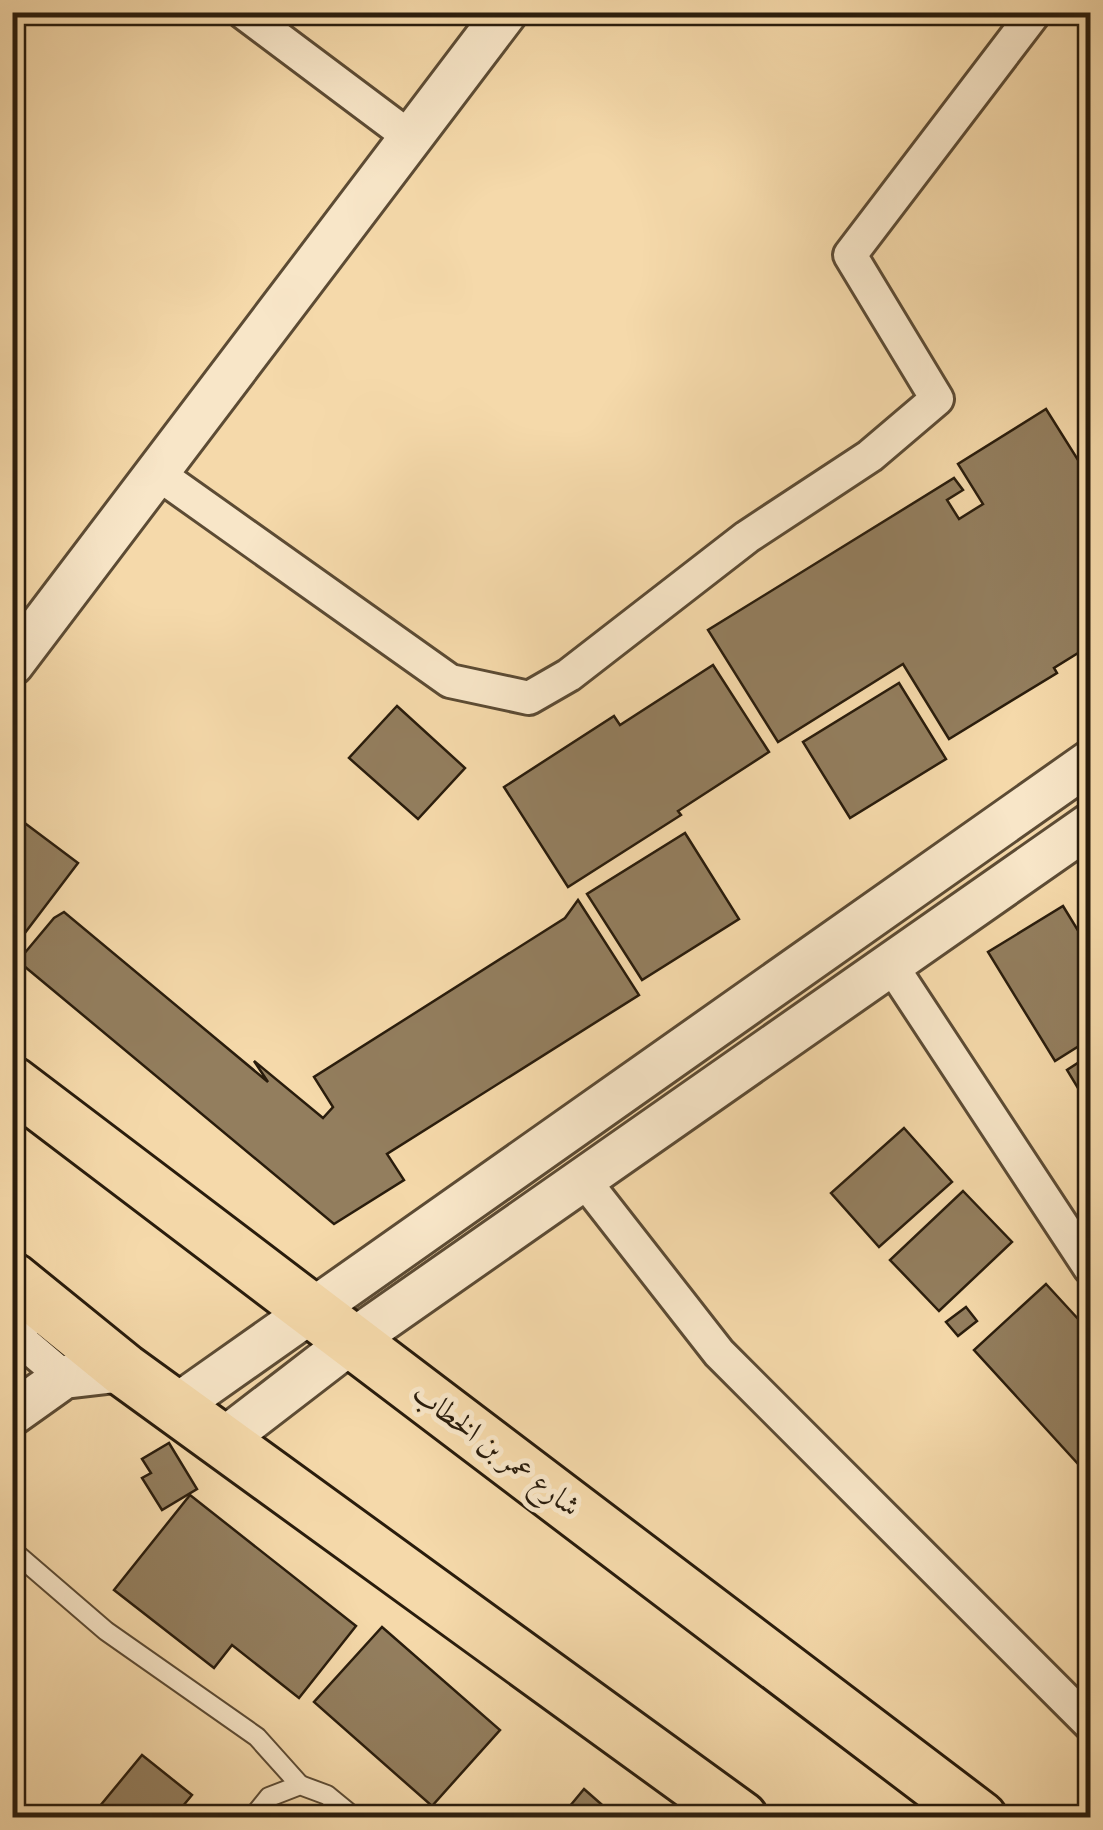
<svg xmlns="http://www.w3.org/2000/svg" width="1103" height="1830" viewBox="0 0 1103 1830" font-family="'Libre Bodoni',Amiri,serif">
	<rect width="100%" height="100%" fill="#f5d9aa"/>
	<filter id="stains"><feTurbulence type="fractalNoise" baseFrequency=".002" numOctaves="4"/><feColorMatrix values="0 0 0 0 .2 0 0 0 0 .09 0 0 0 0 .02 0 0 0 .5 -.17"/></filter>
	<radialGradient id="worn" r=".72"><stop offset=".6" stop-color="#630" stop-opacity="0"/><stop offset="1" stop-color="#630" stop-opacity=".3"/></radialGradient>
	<g fill="#937e5e" stroke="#291c0c" stroke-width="2.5">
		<polygon points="1046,409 1090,479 1090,661 1083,650 1054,668 1057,673 949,739 903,664 778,742 708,630 954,478 963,490 947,500 959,519 983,504 958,464"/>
		<polygon points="713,665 769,752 678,811 681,815 568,887 504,787 614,716 620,725"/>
		<polygon points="899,683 946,759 850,818 803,742"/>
		<polygon points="397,706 465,768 418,819 349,758"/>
		<polygon points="26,824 78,863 12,950 12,842"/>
		<polygon points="685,833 739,919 642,980 587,894"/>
		<polygon points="578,900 639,995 387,1154 404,1180 334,1224 18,961 54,918 64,912 268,1082 254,1061 323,1118 333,1107 314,1077 565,918"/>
		<polygon points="1063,906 1090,950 1090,1039 1055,1061 988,952"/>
		<polygon points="1090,1055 1090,1108 1067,1070"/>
		<polygon points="904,1128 952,1182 879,1247 831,1193"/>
		<polygon points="963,1191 1012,1242 939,1311 890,1260"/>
		<polygon points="1046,1284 1090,1332 1090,1455 1079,1465 974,1350"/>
		<polygon points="966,1307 977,1321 958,1336 946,1322"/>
		<polygon points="169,1443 197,1489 162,1510 142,1478 151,1473 142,1459"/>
		<polygon points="190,1495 356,1626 299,1698 232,1645 214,1668 114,1590"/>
		<polygon points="382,1627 500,1730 432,1806 314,1702"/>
		<polygon points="142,1755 192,1795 173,1818 90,1818"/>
		<polygon points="584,1789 617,1818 560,1818"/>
	</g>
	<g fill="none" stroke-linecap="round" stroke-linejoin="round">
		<defs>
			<g id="service">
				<polyline points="12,1550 106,1631 257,1737 300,1785"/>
				<polyline points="252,1818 269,1797 300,1785 327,1795 355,1818"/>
			</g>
			<g id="minor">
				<polyline points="243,12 411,138"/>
				<polyline points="157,473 450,681 529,698 569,675 747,537 870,456 937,399 850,255 1035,12"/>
				<polyline points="891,965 1090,1268"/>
				<polyline points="583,1179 719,1353 1090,1724"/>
				<polyline points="12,1333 64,1377"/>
			</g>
			<g id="tertiary">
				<polyline points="12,664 506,12"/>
				<polyline points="12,1326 43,1303"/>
				<polyline points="175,1407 1090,762"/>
				<polyline points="12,1414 64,1377 124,1370"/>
				<polyline points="222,1441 352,1341 1090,825"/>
			</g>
			<g id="primary">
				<polyline points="12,1083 980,1818"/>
				<polyline points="12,1279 124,1370 741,1818"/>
			</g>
		</defs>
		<use href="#service" stroke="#5c4b34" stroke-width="22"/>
		<use href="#minor" stroke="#5c4b34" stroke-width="38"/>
		<use href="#tertiary" stroke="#5c4b34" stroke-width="48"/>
		<use href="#primary" stroke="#291c0c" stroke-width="58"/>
		<use href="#service" stroke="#f8e6c8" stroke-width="18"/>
		<use href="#minor" stroke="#f8e6c8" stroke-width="32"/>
		<use href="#tertiary" stroke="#f8e6c8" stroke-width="42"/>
		<use href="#primary" stroke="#f5d9aa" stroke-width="52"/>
	</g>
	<g text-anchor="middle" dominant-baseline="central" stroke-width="10" stroke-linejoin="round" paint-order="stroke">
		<g font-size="30" fill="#291c0c" stroke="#f8e6c8">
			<text transform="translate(496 1450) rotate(37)">شارع عمر بن الخطاب</text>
		</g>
	</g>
	<rect width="1103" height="1830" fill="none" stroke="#f5d9aa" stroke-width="50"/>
	<rect x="15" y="15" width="1073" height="1800" fill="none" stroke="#291c0c" stroke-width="5"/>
	<rect x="25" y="25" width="1053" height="1780" fill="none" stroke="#291c0c" stroke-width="2.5"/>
	<rect width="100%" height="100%" filter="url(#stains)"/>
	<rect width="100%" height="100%" fill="url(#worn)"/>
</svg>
